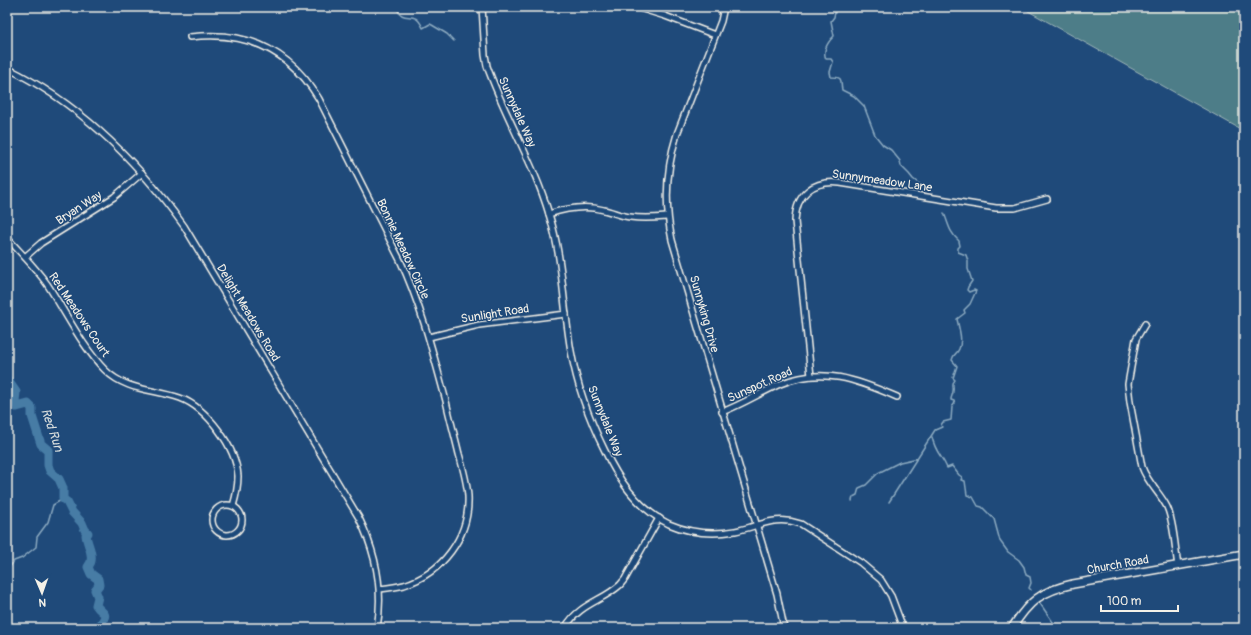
<svg xmlns="http://www.w3.org/2000/svg" width="1251" height="635" viewBox="0 0 1251 635" font-family="Pangolin,sans-serif">
	<rect width="100%" height="100%" fill="#1f4a7a"/>
	<filter id="ink" filterUnits="userSpaceOnUse"><feTurbulence type="fractalNoise" baseFrequency=".025" numOctaves="2"/><feDisplacementMap in="SourceGraphic" scale="8" xChannelSelector="R" yChannelSelector="G"/><feConvolveMatrix kernelMatrix="1 2 1 2 8 2 1 2 1" color-interpolation-filters="sRGB"/></filter>
	<g filter="url(#ink)">
		<polygon fill="#4d7d88" stroke="#a0b7b8" points="1021,7 1244,7 1244,131"/>
		<g fill="none" stroke-linecap="round" stroke-linejoin="round">
			<g stroke="#8caac0" stroke-width="1.5">
				<path d="M396 7C404 26 414 7 423 28L430 24 432 25 447 34 454 41"/>
				<path d="M836 7 834 17 831 21 834 36C828 42 822 50 826 59H831L833 62 830 72 831 77C844 77 840 80 842 90L854 96 864 106 875 135 883 145 891 150 900 161 901 166 909 174 913 179 922 186"/>
				<polyline points="1230,7 1237,10 1244,18"/>
				<path d="M932 437C935 452 942 456 947 468L952 466 959 475 962 477 961 480 965 481 967 495 973 497 978 506 982 507 994 519 1000 541 1008 552 1019 560 1024 567 1026 575 1030 577 1031 583 1029 588 1031 590"/>
				<polyline points="852,501 853,497 857,495 859,488 866,485 878,473 900,462 918,458"/>
				<path d="M889 502 935 430 942 427 941 425 943 422 951 420 952 407 955 403 954 401 951 400C951 396 953 395 953 391 954 387 951 384 955 380L953 378 957 366 952 360C953 354 957 354 959 349 963 340 959 329 957 319L965 313 964 310 970 304 976 291 974 290 969 292 967 290 968 287 972 281 968 269V261L966 255 958 252V248L960 246 959 241C949 232 949 225 944 213"/>
				<polyline points="7,576 9,568 14,561 22,558 36,547 37,537 48,522 53,505 63,499"/>
				<polyline points="1039,602 1057,628"/>
			</g>
			<path stroke="#477ba5" stroke-width="9" d="M7 379 16 392 15 401 17 407 28 404 32 408V416L40 441 41 444 48 450V465L50 471 59 479 63 488V499L67 502 72 512 82 523 85 530 88 533 86 535C87 544 93 552 91 561 91 563 89 565 88 567L91 574 98 579 99 585 95 590 98 597 96 605C102 615 110 611 100 625L101 628"/>
			<defs>
				<g id="street">
					<path d="M482 7 485 55 487 66C505 117 534 163 549 214 563 258 563 306 571 351 577 386 589 419 605 451 619 481 638 509 669 524 690 533 713 535 735 531 760 526 775 515 801 524L861 563 881 580 891 596 903 628"/>
					<polyline points="636,7 665,16 715,35"/>
					<path d="M724 7 721 21 677 134C666 169 664 203 672 240L777 594 784 628"/>
					<path d="M190 37C247 30 290 50 319 99L400 260C421 305 433 353 446 401 450 419 455 437 459 454 463 468 467 482 468 496 470 537 442 573 404 585 396 587 388 588 380 589"/>
					<path d="M7 68C79 103 138 162 184 226L359 518C376 553 384 589 377 628"/>
					<path d="M549 214C567 208 585 205 604 210 613 212 621 216 630 217 643 219 655 218 667 217"/>
					<path d="M7 238C21 253 35 267 47 284 65 311 82 347 105 370 126 391 154 389 180 398 207 408 236 447 238 476 238 486 236 496 233 506"/>
					<polyline points="25,257 41,243 114,197 142,173"/>
					<path d="M1145 324 1136 339 1128 384 1130 402 1142 467C1147 482 1160 493 1167 507 1174 522 1175 549 1178 566"/>
					<polyline points="429,337 479,325 566,314"/>
					<path d="M811 376 795 221C796 194 813 180 840 183L996 208H1015L1047 199"/>
					<path d="M722 412C743 404 760 393 780 384 822 366 858 380 897 397"/>
					<circle cx="227" cy="520" r="15"/>
					<path d="M565 628C580 603 601 602 620 585L625 579 659 518"/>
				</g>
				<path id="secondary" d="M1012 628C1029 601 1041 591 1073 584L1244 554"/>
			</defs>
			<use href="#street" stroke="#f4f1e8" stroke-width="8"/>
			<use href="#secondary" stroke="#f4f1e8" stroke-width="10"/>
			<use href="#street" stroke="#1f4a7a" stroke-width="5"/>
			<use href="#secondary" stroke="#1f4a7a" stroke-width="7"/>
		</g>
	</g>
	<g text-anchor="middle" dominant-baseline="central" stroke-width="3" stroke-linejoin="round" paint-order="stroke">
		<g font-size="12" fill="#f4f1e8" stroke="#1f4a7a">
			<text transform="translate(517 112) rotate(66)">Sunnydale Way</text>
			<text transform="translate(882 181) rotate(8)">Sunnymeadow Lane</text>
			<text transform="translate(79 208) rotate(-33)">Bryan Way</text>
			<text transform="translate(403 249) rotate(65)">Bonnie Meadow Circle</text>
			<text transform="translate(248 313) rotate(59)">Delight Meadows Road</text>
			<text transform="translate(495 314) rotate(-9)">Sunlight Road</text>
			<text transform="translate(704 314) rotate(74)">Sunnyking Drive</text>
			<text transform="translate(79 315) rotate(56)">Red Meadows Court</text>
			<text transform="translate(760 385) rotate(-24)">Sunspot Road</text>
			<text transform="translate(605 421) rotate(68)">Sunnydale Way</text>
			<text transform="translate(1118 565) rotate(-10)">Church Road</text>
		</g>
		<g font-size="13" font-style="italic" fill="#dadfde" stroke="#1f4a7a">
			<text transform="translate(52 430) rotate(71)">Red Run</text>
		</g>
	</g>
	<rect width="1251" height="635" fill="none" stroke="#1f4a7a" stroke-width="24"/>
	<rect x="12" y="12" width="1227" height="611" fill="none" stroke="#f4f1e8" stroke-width="1.5" filter="url(#ink)"/>
	<g transform="translate(42 593) rotate(178)" stroke="#1f4a7a" stroke-width="3" paint-order="stroke">
	<path d="M0-3L7 15L0 10L-7 15Z" fill="#f4f1e8"/>
	<text y="-6" font-size="11" font-weight="bold" text-anchor="middle" fill="#f4f1e8">N</text>
	</g>
	<path d="M1101 605v6h77v-6" fill="none" stroke="#f4f1e8" stroke-width="2"/>
	<text x="1107" y="605" font-size="12" fill="#f4f1e8" stroke="#1f4a7a" stroke-width="3" paint-order="stroke">100 m</text>
</svg>
